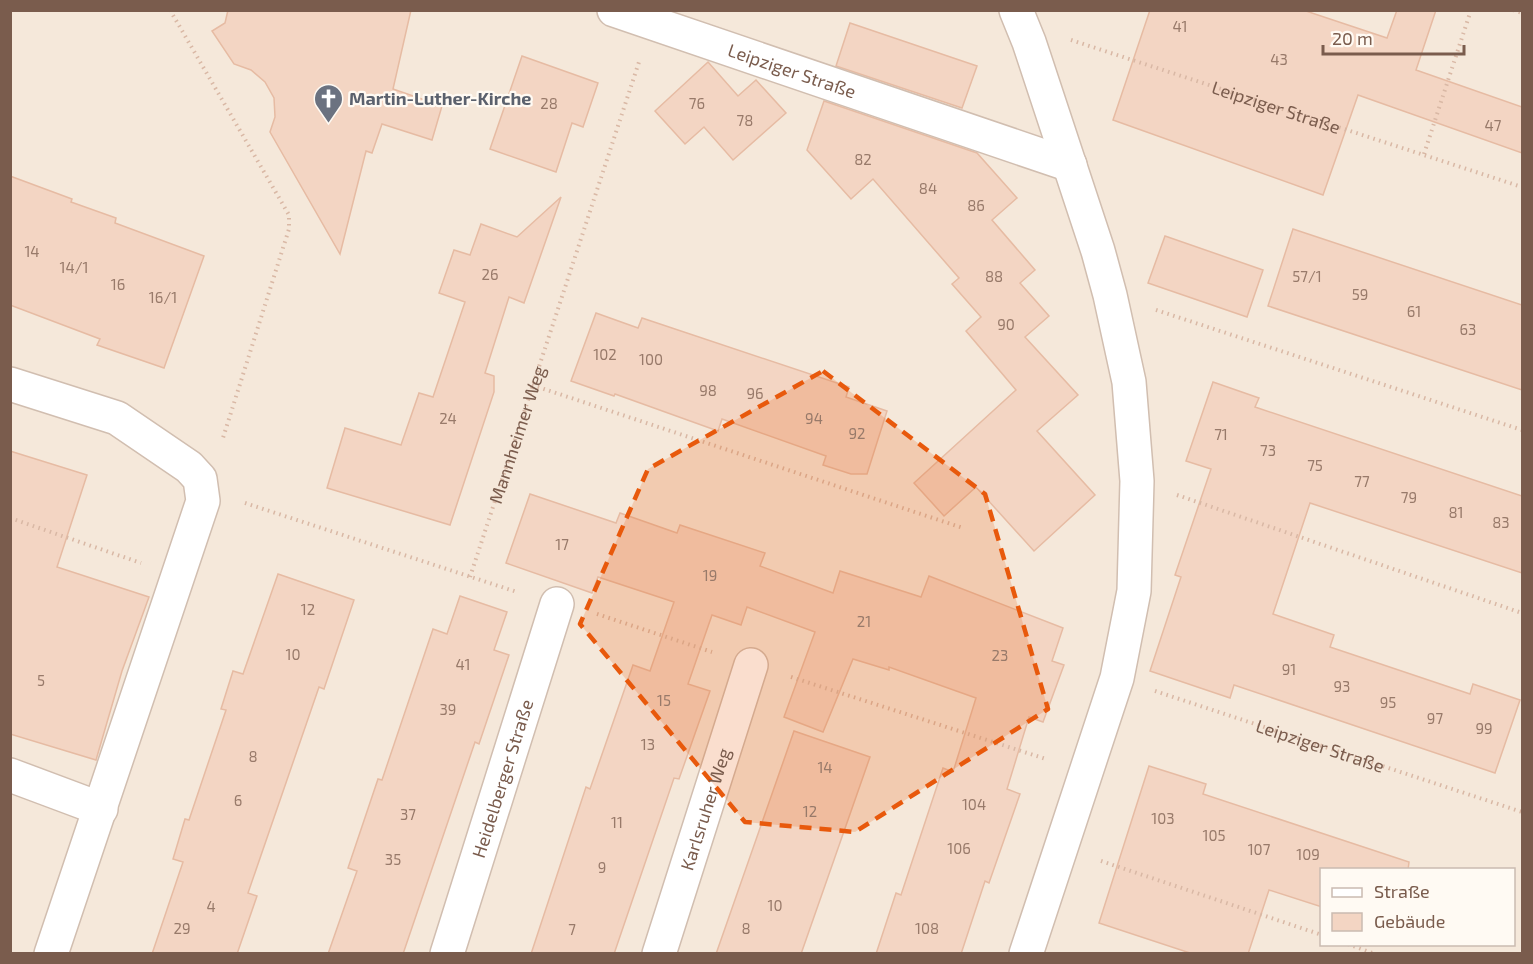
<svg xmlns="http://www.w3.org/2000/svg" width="1533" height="964" viewBox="0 0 1533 964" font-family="'Exo 2',sans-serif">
	<rect width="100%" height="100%" fill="#fdf6ec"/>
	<path fill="#f5e8da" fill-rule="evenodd" d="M10 11H1522V953H11ZM1322 870H1514V944H1322Z"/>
	<g fill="#f3d5c3" stroke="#e6bba3" stroke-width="1.5">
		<polygon points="228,10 411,10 393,89 442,106 432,140 382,124 372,153 366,151 340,254 270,132 275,117 274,98 265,82 251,70 234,64 212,31 225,23"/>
		<polygon points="1150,10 1303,10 1387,38 1397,10 1436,10 1416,70 1522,107 1522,153 1358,95 1323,195 1113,120"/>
		<polygon points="850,23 977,66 962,108 836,66"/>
		<polygon points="522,56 598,83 583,127 572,123 556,172 490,149"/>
		<polygon points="708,62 738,96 756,80 786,113 733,160 704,127 685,144 655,111"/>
		<polygon points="824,101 977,153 1017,198 992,220 1035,270 1020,283 1049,316 1025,337 1078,395 1037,431 1095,495 1034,551 976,487 944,516 914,483 1016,390 966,331 981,317 952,284 959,278 873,179 851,199 807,150"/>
		<polygon points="10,176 72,199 71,202 116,218 115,223 204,256 164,368 97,345 100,339 10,305"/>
		<polygon points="561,197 524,303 509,297 485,373 494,376 494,392 450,525 327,488 345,428 401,445 419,393 433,397 465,302 439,293 454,250 470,255 481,224 517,237"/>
		<polygon points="1293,229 1522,305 1522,390 1268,306"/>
		<polygon points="1165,236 1263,270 1247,317 1148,283"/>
		<polygon points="596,313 638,328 642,318 849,387 846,397 887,411 867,474 851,474 823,465 826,456 722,419 718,431 615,394 614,396 571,381"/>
		<polygon points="1213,382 1259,398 1255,407 1522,496 1522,573 1310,503 1273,614 1334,635 1330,647 1470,694 1473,684 1520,700 1495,773 1234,685 1230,698 1150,671 1181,577 1175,575 1211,469 1186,461"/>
		<polygon points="10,451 87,475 57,567 149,597 122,671 96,760 10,734"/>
		<polygon points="530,494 616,523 620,513 677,533 680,525 765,553 760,566 833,593 840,571 921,597 929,576 1063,628 1052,661 1064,665 1043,722 1029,717 1007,789 1020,794 989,883 985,881 961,954 876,954 896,893 901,895 943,768 953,772 976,698 889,667 889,670 853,659 823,732 784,717 815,632 747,607 741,625 712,615 688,684 710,691 679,779 674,778 614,954 531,954 586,787 590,789 633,665 650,671 674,602 598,577 592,593 506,563"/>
		<polygon points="278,574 354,600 324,689 319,687 248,893 257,896 237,954 152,954 183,862 173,859 185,819 189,820 226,710 221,709 233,671 243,674"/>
		<polygon points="460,596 507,612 494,650 509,655 479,744 475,742 403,954 328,954 357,871 348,868 378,779 382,780 433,629 447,634"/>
		<polygon points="794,731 870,757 801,954 716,954"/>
		<polygon points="1149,766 1206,784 1203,794 1409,862 1408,870 1322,870 1322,907 1269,890 1248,954 1193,954 1099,923"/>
	</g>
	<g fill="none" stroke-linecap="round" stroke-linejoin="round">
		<defs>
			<g id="minor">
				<path id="s4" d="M614 10 1070 165"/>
				<polyline points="1016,10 1029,42 1098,251 1110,295 1129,382 1137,481 1134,591 1117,678 1026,954"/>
				<polyline points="10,384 117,418 189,467 200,479 203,501 51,954"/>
				<polyline points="10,775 101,809"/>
				<path id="s5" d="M447 954 557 604"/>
				<path id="s6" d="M659 954 751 665"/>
			</g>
		</defs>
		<use href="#minor" stroke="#d1beb0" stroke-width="36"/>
		<g stroke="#d9b8a5" stroke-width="4" stroke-dasharray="1.5 4.5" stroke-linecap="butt">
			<polyline points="170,10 289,215 289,229 222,441"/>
			<polyline points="1513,10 1522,13"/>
			<path id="s1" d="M1071 40 1522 187"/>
			<polyline points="1424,154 1471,10"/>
			<polyline points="1156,310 1522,430"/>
			<polyline points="532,385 963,528"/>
			<polyline points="1177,495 1522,613"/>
			<polyline points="245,503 517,592"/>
			<polyline points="10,518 141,563"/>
			<path id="s2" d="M470 577 639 62"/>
			<polyline points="597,614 712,652"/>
			<polyline points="791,677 1046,759"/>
			<path id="s3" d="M1155 691 1522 812"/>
			<polyline points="1101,861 1322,935"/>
			<polyline points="1348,944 1375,954"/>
		</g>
		<use href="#minor" stroke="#fff" stroke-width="33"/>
	</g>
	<path fill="#e8590c" fill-opacity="0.2" stroke="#e8590c" stroke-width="4.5" stroke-dasharray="12 8" stroke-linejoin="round" d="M823 371 985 494 1048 709 855 832 745 822 580 624 648 469Z"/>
	<defs>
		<symbol id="church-pin" viewBox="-11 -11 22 30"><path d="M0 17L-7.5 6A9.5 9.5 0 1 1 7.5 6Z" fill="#6b7280" stroke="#fffaf3"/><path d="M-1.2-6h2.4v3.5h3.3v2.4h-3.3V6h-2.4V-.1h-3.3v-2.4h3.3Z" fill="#fff"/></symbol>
	</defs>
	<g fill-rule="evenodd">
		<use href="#church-pin" x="312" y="82" width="33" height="45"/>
	</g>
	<g text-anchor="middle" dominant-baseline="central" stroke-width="4.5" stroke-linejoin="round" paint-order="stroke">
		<g font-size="15" fill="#987a6a">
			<text x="1180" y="26">41</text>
			<text x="1279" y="59">43</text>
			<text x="549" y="103">28</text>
			<text x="697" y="103">76</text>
			<text x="745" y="120">78</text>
			<text x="1493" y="125">47</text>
			<text x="863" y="159">82</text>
			<text x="928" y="188">84</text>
			<text x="976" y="205">86</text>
			<text x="32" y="251">14</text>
			<text x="74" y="267">14/1</text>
			<text x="490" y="274">26</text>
			<text x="994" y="276">88</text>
			<text x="1307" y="276">57/1</text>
			<text x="118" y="284">16</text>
			<text x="1360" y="294">59</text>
			<text x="163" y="297">16/1</text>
			<text x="1414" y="311">61</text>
			<text x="1006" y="324">90</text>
			<text x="1468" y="329">63</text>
			<text x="605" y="354">102</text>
			<text x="651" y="359">100</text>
			<text x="708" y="390">98</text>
			<text x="755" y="393">96</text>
			<text x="448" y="418">24</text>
			<text x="814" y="418">94</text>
			<text x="857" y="433">92</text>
			<text x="1221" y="434">71</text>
			<text x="1268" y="450">73</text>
			<text x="1315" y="465">75</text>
			<text x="1362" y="481">77</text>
			<text x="1409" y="497">79</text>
			<text x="1456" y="512">81</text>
			<text x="1501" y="522">83</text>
			<text x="562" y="544">17</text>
			<text x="710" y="575">19</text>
			<text x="308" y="609">12</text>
			<text x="864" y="621">21</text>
			<text x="293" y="654">10</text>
			<text x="1000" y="655">23</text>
			<text x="463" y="664">41</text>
			<text x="1289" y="669">91</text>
			<text x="41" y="680">5</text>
			<text x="1342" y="686">93</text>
			<text x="664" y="700">15</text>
			<text x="1388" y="702">95</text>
			<text x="448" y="709">39</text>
			<text x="1435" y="718">97</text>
			<text x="1484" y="728">99</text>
			<text x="648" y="744">13</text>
			<text x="253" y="756">8</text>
			<text x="825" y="767">14</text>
			<text x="238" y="800">6</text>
			<text x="974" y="804">104</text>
			<text x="810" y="811">12</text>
			<text x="408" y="814">37</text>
			<text x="1163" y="818">103</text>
			<text x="617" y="822">11</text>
			<text x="1214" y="835">105</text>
			<text x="959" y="848">106</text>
			<text x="1259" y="849">107</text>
			<text x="1308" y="854">109</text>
			<text x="393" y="859">35</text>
			<text x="602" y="867">9</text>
			<text x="775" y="905">10</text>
			<text x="211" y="906">4</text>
			<text x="182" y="928">29</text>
			<text x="746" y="928">8</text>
			<text x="927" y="928">108</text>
			<text x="572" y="929">7</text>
		</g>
		<g font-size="18" fill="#7a5c4d" stroke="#fffaf3">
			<text stroke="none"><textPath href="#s4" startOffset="188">Leipziger Straße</textPath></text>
			<text stroke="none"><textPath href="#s1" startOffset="216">Leipziger Straße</textPath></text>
			<text stroke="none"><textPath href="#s2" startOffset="150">Mannheimer Weg</textPath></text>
			<text stroke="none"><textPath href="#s3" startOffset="174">Leipziger Straße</textPath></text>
			<text stroke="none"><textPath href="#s5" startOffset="184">Heidelberger Straße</textPath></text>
			<text stroke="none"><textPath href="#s6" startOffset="152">Karlsruher Weg</textPath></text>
		</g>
		<g font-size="18" font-weight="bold" fill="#5b616d" stroke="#fffaf3" text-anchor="start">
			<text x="349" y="98">Martin-Luther-Kirche</text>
		</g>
	</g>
	<rect width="1533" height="964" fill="none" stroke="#7a5c4d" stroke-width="24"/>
	<rect x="1320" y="868" width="195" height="78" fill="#fffaf3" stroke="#cabbb1" stroke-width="1.5"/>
	<rect x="1332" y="888" width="30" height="9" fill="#ffffff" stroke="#cabbb1" stroke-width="1.5"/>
	<text x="1374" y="898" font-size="18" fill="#7a5c4d">Straße</text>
	<rect x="1332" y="913" width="30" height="18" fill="#f3d5c3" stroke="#cabbb1" stroke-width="1.5"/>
	<text x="1374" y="928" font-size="18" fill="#7a5c4d">Gebäude</text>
	<path d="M1323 45v9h141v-9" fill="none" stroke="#7a5c4d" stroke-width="3"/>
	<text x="1332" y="45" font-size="18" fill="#7a5c4d" stroke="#fffaf3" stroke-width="4.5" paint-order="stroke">20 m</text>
</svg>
